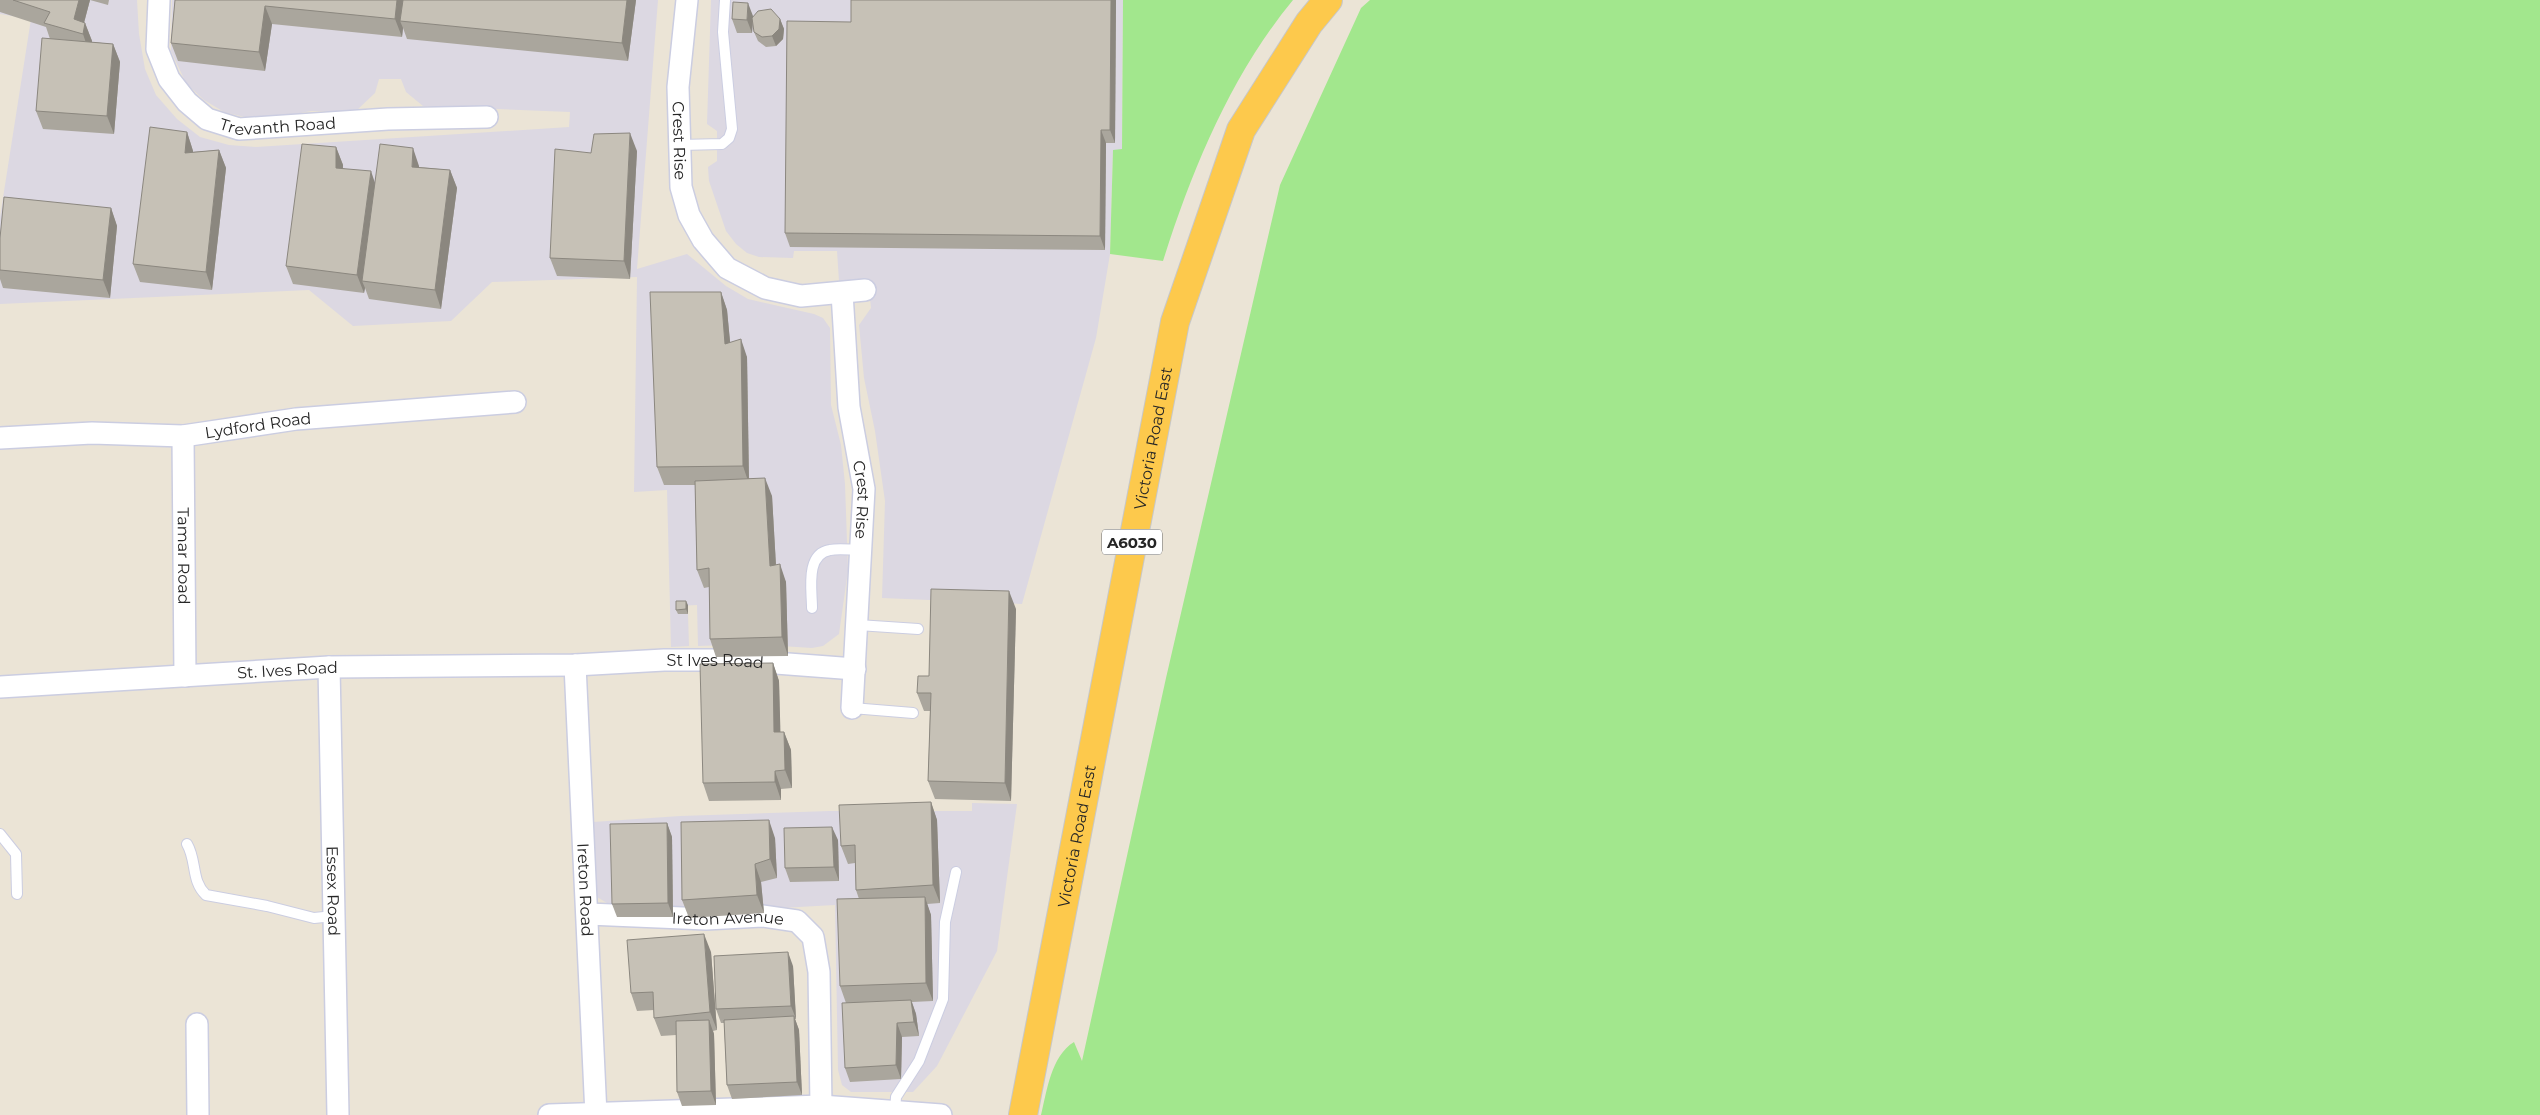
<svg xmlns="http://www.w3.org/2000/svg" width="2540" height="1115" viewBox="0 0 2540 1115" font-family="Montserrat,sans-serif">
	<rect width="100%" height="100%" fill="#ebe4d6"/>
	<g fill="#dcd8e2">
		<polygon points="0,0 137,0 139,34 145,69 156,95 177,119 200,137 229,145 256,147 569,127 570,112 423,106 406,92 401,79 379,79 375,93 356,111 311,111 279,117 249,118 224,112 204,100 186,83 171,51 172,0 658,0 637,269 687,254 726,286 748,299 814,314 823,318 830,328 831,405 841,445 845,484 848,570 839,634 823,646 812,648 751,644 698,646 697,605 678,606 678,614 688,614 689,646 671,647 667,490 634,492 637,277 492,282 451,321 353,326 309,290 0,304 0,217 31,19 0,14"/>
		<polygon points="711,0 1123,0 1122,150 1113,150 1110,254 1096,338 1022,604 882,598 885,501 875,431 864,378 859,325 871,308 868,279 839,281 837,251 794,251 793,258 759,257 747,253 736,244 726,231 709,181 708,167 717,161 717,131 707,124"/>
		<polygon points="972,803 1017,804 997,951 937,1066 913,1092 851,1092 842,1085 838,1070 835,905 688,913 607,903 597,897 593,822 680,816 830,811 972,811"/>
	</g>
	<g fill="#a2e78d">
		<path d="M1123 0H1293C1231 75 1192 170 1163 261L1110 254 1113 150 1122 149Z"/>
		<path d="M1370 0H2540V1115H1041C1047 1091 1051 1056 1074 1042L1082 1061 1166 678 1280 185 1361 8Z"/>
	</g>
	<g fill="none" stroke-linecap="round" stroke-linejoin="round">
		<defs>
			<g id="service">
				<polyline points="680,145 722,144 729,138 732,129 723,32 725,0"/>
				<path d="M812 608C812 590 805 554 830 550 839 548 851 550 861 550"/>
				<polyline points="858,625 918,629"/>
				<polyline points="852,708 913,713"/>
				<polyline points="0,834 16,854 17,894"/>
				<path d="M187 844C197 861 191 881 206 895L267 906 314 918 334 916"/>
				<polyline points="895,1112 896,1097 919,1061 943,999 945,922 956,872"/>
			</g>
			<g id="minor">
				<path id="s1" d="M159 0 157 49 169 79 187 102 207 119 239 129 388 119 487 117"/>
				<path id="s2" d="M687 0 678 87 681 187 689 215 703 240 727 268 765 288 801 296 865 290"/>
				<path id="s3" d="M842 293 849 407 864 489 852 708"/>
				<path id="s4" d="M183 436 185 676"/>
				<path id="s5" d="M0 438 92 433 183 436 296 419 515 402"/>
				<path id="s6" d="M575 665 596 1115"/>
				<path id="s7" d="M329 667 338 1115"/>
				<path id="s8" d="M0 687 329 667 575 665 664 660H734L855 669"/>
				<path id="s9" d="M588 914 706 919 762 916 797 921 813 937 819 972 821 1106"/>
				<polyline points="197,1024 198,1115"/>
				<polyline points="549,1115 821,1106 941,1115"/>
			</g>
			<g id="trunk">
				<path id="s10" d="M1023 1115 1175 322 1241 130 1309 23 1328 0"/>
			</g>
		</defs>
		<use href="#service" stroke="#cbcde1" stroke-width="12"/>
		<use href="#minor" stroke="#cbcde1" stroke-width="24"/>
		<use href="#trunk" stroke="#c7c7c7" stroke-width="30"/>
		<use href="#service" stroke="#fff" stroke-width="10"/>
		<use href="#minor" stroke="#fff" stroke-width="21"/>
		<use href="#trunk" stroke="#fdc94c" stroke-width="28"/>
	</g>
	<g fill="#aaa69d">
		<polygon points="0,0 109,0 108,5 90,0 84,23 85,23 92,41 92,42 113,44 120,62 114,134 43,129 36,111 50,39 46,27 0,12"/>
		<polygon points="175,0 636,0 628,61 407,39 403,28 402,37 272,24 265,71 178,61 171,43"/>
		<polygon points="851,0 1116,0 1115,143 1106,143 1105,250 790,247 785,233 851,22"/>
		<polygon points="753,17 780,19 784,29 783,39 776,46 766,47 758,41 754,32 753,23 752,33 737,33 732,19"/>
		<polygon points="187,132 193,151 193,152 219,150 226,168 212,290 140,282 133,264"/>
		<polygon points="336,147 343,165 343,168 375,183 419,166 419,167 450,170 457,188 441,309 369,299 365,288 364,293 293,284 286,266"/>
		<polygon points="637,151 630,279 557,276 550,258"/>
		<polygon points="111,208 117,226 110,298 3,288 0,279 0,238"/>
		<polygon points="721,292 727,310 730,342 747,357 749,478 772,496 776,565 786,582 788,656 716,657 710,639 709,587 704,588 697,570 695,485 664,485 657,467"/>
		<polygon points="688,605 688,614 678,614 676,610"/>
		<polygon points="1016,609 1011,801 935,799 928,781 930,711 924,711 917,693 929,676"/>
		<polygon points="773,663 779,681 780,732 784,732 791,750 792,788 781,789 781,800 709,801 703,783"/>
		<polygon points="931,802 937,820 940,903 927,904 931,915 933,1001 912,1002 916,1014 919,1036 902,1037 901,1079 850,1082 845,1068 846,1003 840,986 859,899 856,890 855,863 848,864 841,846"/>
		<polygon points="667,823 672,837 673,917 617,917 612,904"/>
		<polygon points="775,838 777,878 761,882 764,913 689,918 682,900"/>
		<polygon points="838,840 839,881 790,882 785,868"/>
		<polygon points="711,952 717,1030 713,1031 714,1034 716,1105 682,1106 677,1092 676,1035 661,1036 654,1018 654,1010 637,1011 631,993"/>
		<polygon points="793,966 796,1019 795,1019 799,1030 802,1095 732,1099 727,1085 724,1023 721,1023 716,1009"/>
	</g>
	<g fill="#8b877f">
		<polygon points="79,0 90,0 81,34 74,19"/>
		<polygon points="397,0 406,0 400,21 403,28 402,37 395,19"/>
		<polygon points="627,0 636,0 628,61 622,43"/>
		<polygon points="1111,0 1116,0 1115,143 1110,130"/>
		<polygon points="748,3 753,16 752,33 747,20"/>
		<polygon points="265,6 272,24 265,71 259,52"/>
		<polygon points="780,19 784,29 783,39 776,46 772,36"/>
		<polygon points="85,23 92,41 89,52 83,34"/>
		<polygon points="113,44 120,62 114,134 107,116"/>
		<polygon points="1101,130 1106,143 1105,250 1100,236"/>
		<polygon points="187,132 193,151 191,171 185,153"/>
		<polygon points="630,133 637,151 630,279 624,261"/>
		<polygon points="336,147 343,165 342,186 336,168"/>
		<polygon points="413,148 419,166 419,185 412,167"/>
		<polygon points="219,150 226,168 212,290 206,272"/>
		<polygon points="450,170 457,188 441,309 435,290"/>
		<polygon points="371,171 377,189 362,281 365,288 364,293 357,275"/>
		<polygon points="111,208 117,226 110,298 103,280"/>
		<polygon points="721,292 727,310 732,362 725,344"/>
		<polygon points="741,339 747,357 749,484 743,466"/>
		<polygon points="765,478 772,496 777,584 770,566"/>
		<polygon points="780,564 786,582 788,656 782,637"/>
		<polygon points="1009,591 1016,609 1011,801 1005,783"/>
		<polygon points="686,601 688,605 688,614 686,609"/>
		<polygon points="773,663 779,681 781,751 774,732"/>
		<polygon points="784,732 791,750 792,788 785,770"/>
		<polygon points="775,771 781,789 781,800 775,782"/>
		<polygon points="931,802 937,820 940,903 933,885"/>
		<polygon points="769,820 775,838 777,878 770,859"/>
		<polygon points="667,823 672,837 673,917 668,903"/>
		<polygon points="832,827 838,840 839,881 834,867"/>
		<polygon points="755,864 761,882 764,913 757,895"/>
		<polygon points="925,897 931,915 933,1001 926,983"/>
		<polygon points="704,934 711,952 717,1030 710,1012"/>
		<polygon points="788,952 793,966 796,1019 791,1006"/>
		<polygon points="911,1000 916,1014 919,1036 914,1022"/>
		<polygon points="794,1016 799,1030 802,1095 797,1082"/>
		<polygon points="709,1020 714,1034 716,1105 711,1091"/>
		<polygon points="897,1023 902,1037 901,1079 896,1065"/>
	</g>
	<g fill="#c6c1b6" stroke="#8b877f">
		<polygon points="13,0 79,0 74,19 85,23 83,34 44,23 50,12"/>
		<polygon points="175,0 397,0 395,19 265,6 259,52 171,43"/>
		<polygon points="403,0 627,0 622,43 400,21"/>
		<polygon points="851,0 1111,0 1110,130 1101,130 1100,236 785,233 787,21 851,22"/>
		<polygon points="733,2 748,3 747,20 732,19"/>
		<polygon points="771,9 780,19 779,29 772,36 762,37 754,32 752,18 758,11"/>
		<polygon points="42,38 113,44 107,116 36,111"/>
		<polygon points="150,127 187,132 185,153 219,150 206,272 133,264"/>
		<polygon points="630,133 624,261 550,258 555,149 591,153 594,134"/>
		<polygon points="302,144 336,147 336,168 371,171 357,275 286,266"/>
		<polygon points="380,144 413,148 412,167 450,170 435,290 362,281"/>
		<polygon points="4,197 111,208 103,280 0,270 0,238"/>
		<polygon points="650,292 721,292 725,344 741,339 743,466 657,467"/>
		<polygon points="765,478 770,566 780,564 782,637 710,639 709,568 697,570 695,481"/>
		<polygon points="931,589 1009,591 1005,783 928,781 931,693 917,693 918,676 929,676"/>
		<polygon points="676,601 686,601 686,609 676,610"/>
		<polygon points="773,663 774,732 784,732 785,770 775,771 775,782 703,783 700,664"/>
		<polygon points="931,802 933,885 856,890 855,845 841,846 839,805"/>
		<polygon points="769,820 770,859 755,864 757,895 682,900 681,822"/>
		<polygon points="667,823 668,903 612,904 610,824"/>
		<polygon points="832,827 834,867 785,868 784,828"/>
		<polygon points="925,897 926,983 840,986 837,899"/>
		<polygon points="704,934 710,1012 654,1018 653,992 631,993 627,940"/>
		<polygon points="788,952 791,1006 716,1009 714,956"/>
		<polygon points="911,1000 914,1022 897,1023 896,1065 845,1068 842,1003"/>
		<polygon points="794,1016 797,1082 727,1085 724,1020"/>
		<polygon points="709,1020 711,1091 677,1092 676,1021"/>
	</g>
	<g text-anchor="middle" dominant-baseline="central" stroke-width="4.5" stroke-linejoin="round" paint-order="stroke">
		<rect fill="#fff" stroke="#676767" stroke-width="1" x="1102" y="529.5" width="60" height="25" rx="4"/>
		<g font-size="15" font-weight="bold" fill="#262626">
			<text x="1132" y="542">A6030</text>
		</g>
		<g font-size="16" fill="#262626" stroke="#fff">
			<text stroke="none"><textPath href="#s1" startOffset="209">Trevanth Road</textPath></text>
			<text stroke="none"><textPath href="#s2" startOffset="141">Crest Rise</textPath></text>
			<text stroke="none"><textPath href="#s5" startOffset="259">Lydford Road</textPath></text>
			<text stroke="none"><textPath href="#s10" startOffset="689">Victoria Road East</textPath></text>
			<text stroke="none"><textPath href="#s3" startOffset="208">Crest Rise</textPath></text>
			<text stroke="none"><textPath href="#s4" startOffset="120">Tamar Road</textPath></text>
			<text stroke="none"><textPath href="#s8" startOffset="716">St Ives Road</textPath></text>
			<text stroke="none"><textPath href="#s8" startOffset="288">St. Ives Road</textPath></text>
			<text stroke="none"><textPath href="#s10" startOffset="284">Victoria Road East</textPath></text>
			<text stroke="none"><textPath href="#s6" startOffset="225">Ireton Road</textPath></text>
			<text stroke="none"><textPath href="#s7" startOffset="224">Essex Road</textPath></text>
			<text stroke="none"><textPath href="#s9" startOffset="140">Ireton Avenue</textPath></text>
		</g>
	</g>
</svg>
